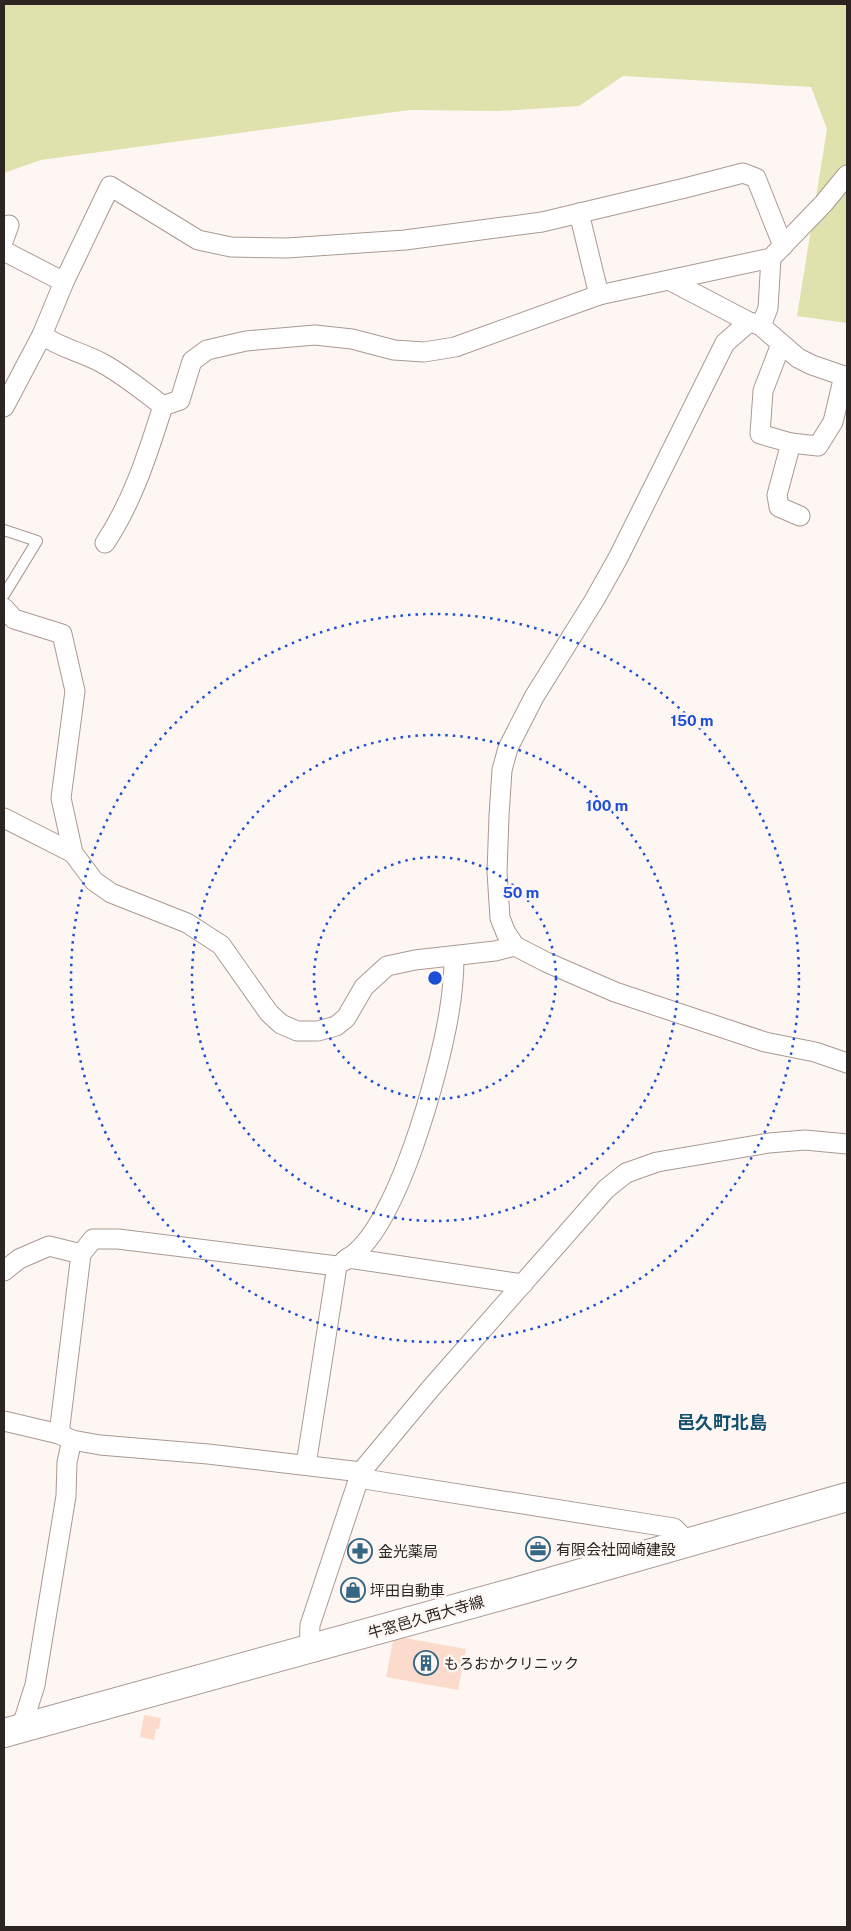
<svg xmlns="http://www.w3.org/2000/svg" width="851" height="1931" viewBox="0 0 851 1931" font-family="'Public Sans','Noto Sans JP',sans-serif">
	<rect width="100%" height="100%" fill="#fef6f2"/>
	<polygon fill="#dfe2ad" points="4,4 847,4 847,323 797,316 827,129 811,87 623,76 579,106 498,111 409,110 41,160 4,173"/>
	<g fill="#fcdbcc">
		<polygon points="394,1636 466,1649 458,1690 386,1677"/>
		<polygon points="144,1715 161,1718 159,1729 156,1729 154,1740 140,1737"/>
	</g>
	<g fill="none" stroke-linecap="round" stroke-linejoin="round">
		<defs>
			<polyline id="service" points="4,530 37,541 4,595"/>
			<g id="minor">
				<polyline points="579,213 599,295"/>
				<polyline points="4,239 9,225"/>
				<polyline points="4,251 64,282 42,335 4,407"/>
				<polyline points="771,258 768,308 761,326 798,358 812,365 847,377"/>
				<polyline points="669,280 749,322 760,325"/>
				<polyline points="64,282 110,186 198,240 231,247 287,248 405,240 542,222 685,188 743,173 756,178 783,246"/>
				<polyline points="749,322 725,343 618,558 595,599 534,697 508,748 502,770 499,816 497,872 500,918 506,933 515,946 546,962 615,992 765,1042 815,1052 847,1063"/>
				<path d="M42 335C62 349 82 352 102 363 124 375 143 391 163 406 148 453 133 501 105 543"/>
				<polyline points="781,344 763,391 760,434 791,443 818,446 833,422 844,376"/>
				<polyline points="163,406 180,400 192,361 207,350 246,341 315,335 352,339 394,350 424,352 455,347 599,295 771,258 824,203 847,175"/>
				<polyline points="791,443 777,495 779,507 800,516"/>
				<polyline points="4,608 14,619 62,634 75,691 61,798 73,853 94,881 111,893 187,923 221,945 269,1013 281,1024 297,1031 318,1031 336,1026 346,1018 364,987 387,966 415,960 495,951 515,946"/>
				<polyline points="4,818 73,853"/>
				<polyline points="81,1254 93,1239 118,1239 337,1266 306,1465"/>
				<path d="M348 1258C397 1230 440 1069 449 1013 452 995 454 975 454 957"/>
				<polyline points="344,1261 348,1258 523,1284"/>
				<polyline points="4,1271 19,1259 49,1246 81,1254 59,1434"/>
				<polyline points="4,1421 59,1434 72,1440 100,1445 208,1454 361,1472 310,1625 309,1649"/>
				<polyline points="361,1472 431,1388 606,1189 626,1173 657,1162 769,1143 805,1140 847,1144"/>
				<polyline points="358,1478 674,1528 688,1542"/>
				<polyline points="21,1729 35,1685 66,1496 67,1462 72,1440"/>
			</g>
			<polyline id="secondary" points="4,1733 515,1592 847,1497"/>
		</defs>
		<use href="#service" stroke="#ab9991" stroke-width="12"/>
		<use href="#minor" stroke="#ab9991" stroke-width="21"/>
		<use href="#secondary" stroke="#ab9991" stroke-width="30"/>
		<use href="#service" stroke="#fff" stroke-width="10"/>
		<use href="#minor" stroke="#fff" stroke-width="19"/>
		<use href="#secondary" stroke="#fff" stroke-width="28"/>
	</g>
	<g fill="none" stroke="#1d4ed8" stroke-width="2.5" stroke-dasharray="2.5 5">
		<circle cx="435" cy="978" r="121"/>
		<circle cx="435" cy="978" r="243"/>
		<circle cx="435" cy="978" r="364"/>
	</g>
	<defs>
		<symbol id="office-ring" viewBox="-11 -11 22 22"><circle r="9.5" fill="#fef6f2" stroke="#356784" stroke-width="1.5"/><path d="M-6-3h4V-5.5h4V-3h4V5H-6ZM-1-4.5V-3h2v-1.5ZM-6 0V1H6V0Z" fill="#356784"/></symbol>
		<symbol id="pharmacy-ring" viewBox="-11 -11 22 22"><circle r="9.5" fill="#fef6f2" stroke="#356784" stroke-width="1.5"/><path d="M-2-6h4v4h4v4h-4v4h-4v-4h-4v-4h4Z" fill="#356784"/></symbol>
		<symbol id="shop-ring" viewBox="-11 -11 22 22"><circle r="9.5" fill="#fef6f2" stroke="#356784" stroke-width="1.5"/><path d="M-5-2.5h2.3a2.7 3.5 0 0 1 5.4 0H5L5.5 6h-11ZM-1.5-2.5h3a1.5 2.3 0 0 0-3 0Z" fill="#356784"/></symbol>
		<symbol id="building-ring" viewBox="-11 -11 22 22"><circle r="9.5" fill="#fef6f2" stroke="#356784" stroke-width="1.5"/><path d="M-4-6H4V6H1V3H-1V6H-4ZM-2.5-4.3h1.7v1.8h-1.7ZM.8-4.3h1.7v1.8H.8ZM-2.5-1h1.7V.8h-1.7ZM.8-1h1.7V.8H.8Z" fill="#356784"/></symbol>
	</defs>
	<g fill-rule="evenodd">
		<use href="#office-ring" x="524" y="1535" width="28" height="28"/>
		<use href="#pharmacy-ring" x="346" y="1537" width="28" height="28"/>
		<use href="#shop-ring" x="339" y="1576" width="28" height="28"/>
		<use href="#building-ring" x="412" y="1649" width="28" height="28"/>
	</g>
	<g text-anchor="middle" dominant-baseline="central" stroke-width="5" stroke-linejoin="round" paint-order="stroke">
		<g font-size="15" fill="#2d2522" stroke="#fef6f2" text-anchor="start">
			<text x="556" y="1549">有限会社岡崎建設</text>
			<text x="378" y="1551">金光薬局</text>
			<text x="370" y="1590">坪田自動車</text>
			<text x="444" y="1663">もろおかクリニック</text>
		</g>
		<g font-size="15" fill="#2d2522" stroke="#fef6f2">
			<text transform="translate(426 1617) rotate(-16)">牛窓邑久西大寺線</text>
		</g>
		<g font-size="18" font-weight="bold" fill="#125070" stroke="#fef6f2">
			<text x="722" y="1422">邑久町北島</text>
		</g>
	</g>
	<circle cx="435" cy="978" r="8" fill="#1d4ed8" stroke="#fef6f2" stroke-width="2.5"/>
	<g font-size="15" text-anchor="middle" font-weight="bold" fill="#1d4ed8" stroke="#fef6f2" stroke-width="5" stroke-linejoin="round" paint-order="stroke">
		<text x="692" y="726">150 m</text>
		<text x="607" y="811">100 m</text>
		<text x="521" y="898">50 m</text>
	</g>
	<rect width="851" height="1931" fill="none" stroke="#2d2522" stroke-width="10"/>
</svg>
